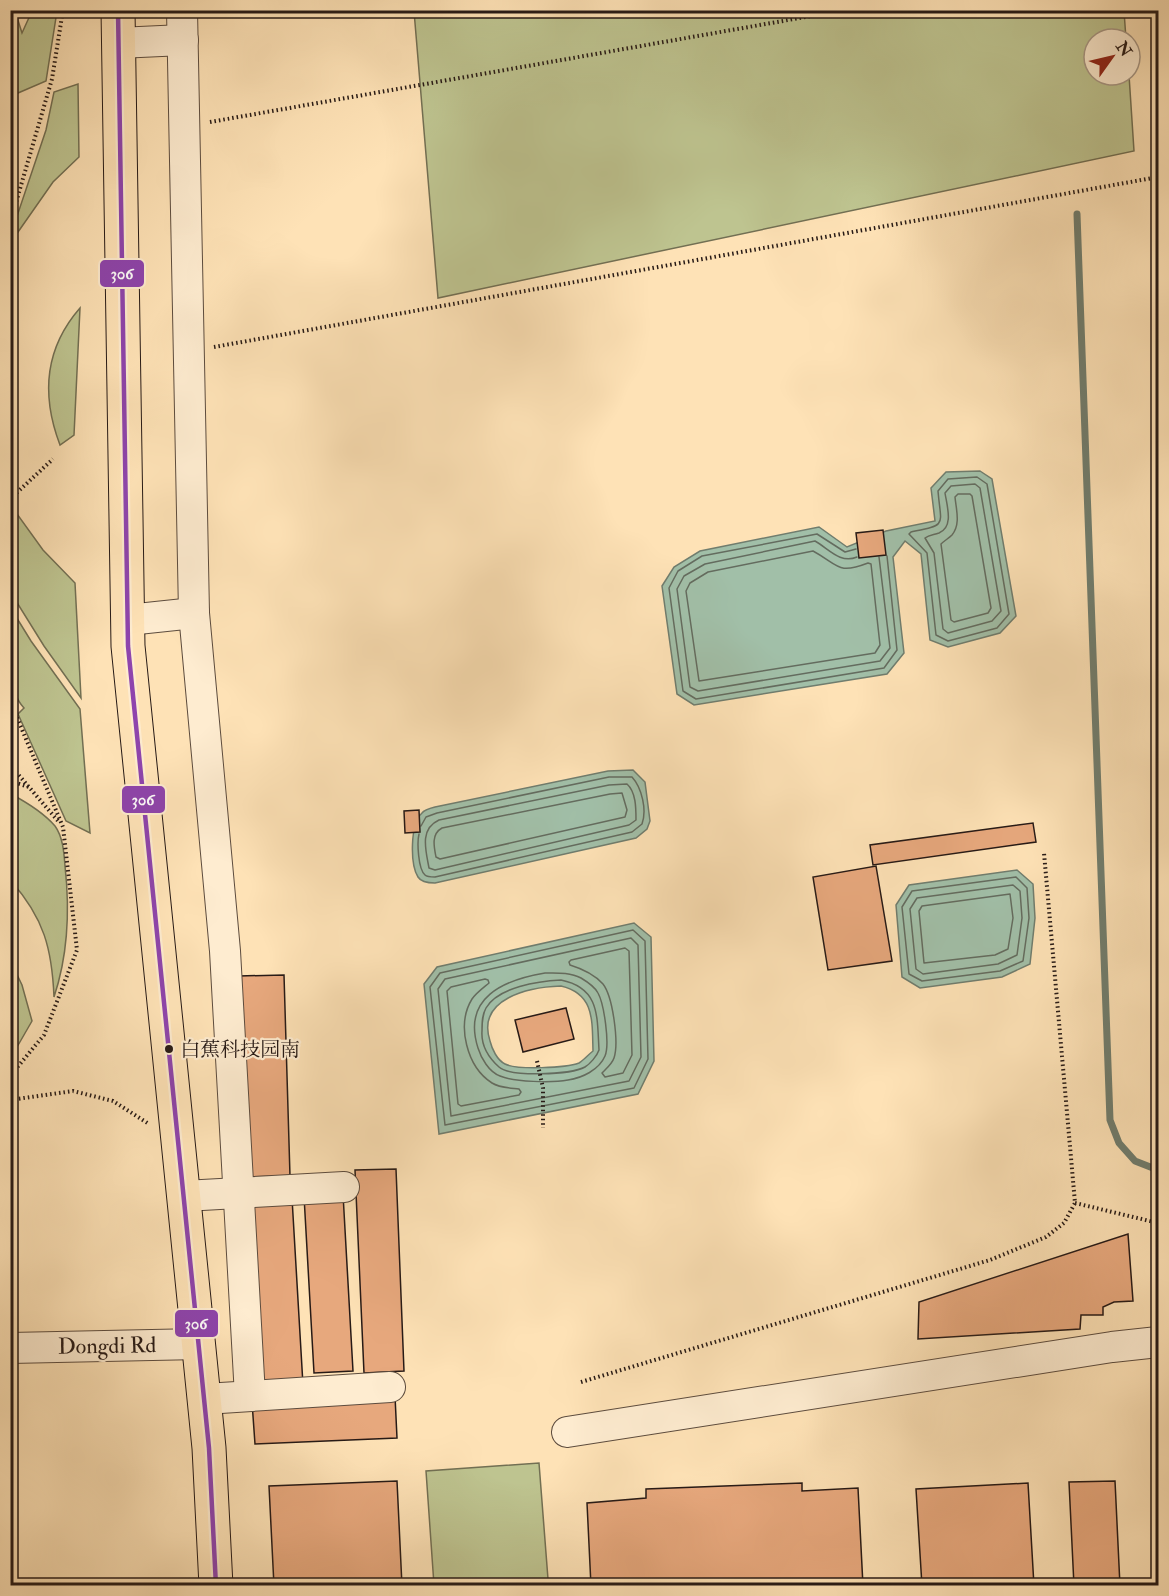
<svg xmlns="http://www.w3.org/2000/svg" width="1169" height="1596" viewBox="0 0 1169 1596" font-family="'IM FELL Double Pica','Noto Serif SC',serif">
	<rect width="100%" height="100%" fill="#fee2b6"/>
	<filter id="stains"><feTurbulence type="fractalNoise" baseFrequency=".00333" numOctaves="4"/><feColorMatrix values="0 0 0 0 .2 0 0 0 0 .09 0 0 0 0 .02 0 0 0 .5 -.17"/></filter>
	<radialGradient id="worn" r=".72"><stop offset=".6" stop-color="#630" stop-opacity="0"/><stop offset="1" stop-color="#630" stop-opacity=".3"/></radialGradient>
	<g fill="#bec490" stroke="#726f53" stroke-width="1.5">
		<polygon points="32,11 57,11 46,81 11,96 11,41 16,14 22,33"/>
		<polygon points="414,11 1124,11 1126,39 1094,39 1094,75 1129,75 1134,151 438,298"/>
		<polygon points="78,84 79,157 53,182 11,242 11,234 46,130 54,92"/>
		<path d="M80 308 74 435 60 445C41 395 45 348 80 308Z"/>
		<polygon points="12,507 43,550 75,583 81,698 44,646 11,593 10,509"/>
		<path d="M10 607 31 641 80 709 90 833 66 821 18 714 24 708C3 685 10 637 10 607Z"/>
		<path d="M11 794C26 802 43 812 55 826 63 837 64 853 65 866 70 911 68 955 54 997 52 949 44 918 11 881Z"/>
		<polygon points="10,960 22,985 32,1021 13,1054 15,1028 11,973 13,971"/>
		<polygon points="539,1463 548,1579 434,1585 426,1471"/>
	</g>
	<g fill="#a1bfa8" stroke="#707d6e" stroke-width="1.5" fill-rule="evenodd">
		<polygon points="980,471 992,479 1016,616 1000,633 948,647 930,640 921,554 905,541 893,557 904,653 887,674 694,705 677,694 662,586 674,567 700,551 819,527 847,547 886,531 935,521 931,488 946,472"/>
		<path d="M633 770 645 782 650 821 647 829 636 838 435 883C429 883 421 882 418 877 410 864 410 824 422 813 424 810 431 808 435 807L608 771Z"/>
		<polygon points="1017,870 1033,884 1035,918 1030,964 1002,977 920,988 902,977 896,905 909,885"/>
		<path d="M634 923 651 937 654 1061 638 1094 439 1134 424 984 437 967ZM561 986C595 994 592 1021 593 1051 588 1055 584 1060 579 1063 566 1068 517 1070 505 1064 497 1060 492 1049 490 1041 476 998 530 987 561 986Z"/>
	</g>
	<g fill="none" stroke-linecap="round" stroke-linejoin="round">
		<g stroke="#646c5f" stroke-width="1.5">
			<path d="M977 477 987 484 1009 614 997 628 948 641 936 635 927 553 909 534 911 532C948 524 941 527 938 491L948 479Z"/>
			<path d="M975 484 980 488 1001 611 992 621 948 633 943 629 934 553 925 538C929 535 933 535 939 533 954 527 947 506 945 493L951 486Z"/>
			<path d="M958 494H970L972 496 991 608 988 613 954 622 951 620 941 544C944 541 949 538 952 535 961 524 956 509 955 497Z"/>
			<polyline points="856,549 845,552 817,534 702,556 678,571 669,588 683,691 696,699 884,668 897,650 887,556"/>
			<path d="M813 551C839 565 837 575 868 563L871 564 880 645 875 653 699 681 686 591 690 583 708 572Z"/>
			<path d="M857 557C840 564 829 549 815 541L705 564 684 576 677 589 690 687 698 691 880 661 890 648 879 557"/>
			<path d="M627 784C636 792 636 808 636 820L629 825 435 870 429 868C426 851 419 829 439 820L609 785Z"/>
			<path d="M622 793 627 810 625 817 440 859 436 857C434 847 431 834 442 828L610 794Z"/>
			<path d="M419 834C417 842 418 869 425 875 427 877 432 877 435 877L632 832 642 824C647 810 642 788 632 777H609L437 813 426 817 421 826"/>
			<polygon points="1016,877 1027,888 1029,918 1023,961 1000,971 922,981 909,974 902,907 912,891"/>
			<polygon points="1013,885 1020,891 1022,918 1017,955 998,964 923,974 916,969 910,909 917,898"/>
			<polygon points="1010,894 1013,918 1008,949 995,955 924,963 919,911 922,906"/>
			<polygon points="633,930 645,941 648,1059 634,1088 445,1125 430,987 440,973"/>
			<polygon points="631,938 638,945 641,1057 629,1081 451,1116 438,989 445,979"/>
			<path d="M625 948 629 951 632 1055 623 1073 605 1077 602 1073C607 1068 612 1064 614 1058 619 1043 613 997 603 984 594 974 583 969 570 965L569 962 571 960Z"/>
			<path d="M545 973C556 973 570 972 581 978 586 981 595 987 598 993 604 1004 610 1044 605 1056 599 1070 582 1078 568 1080 552 1083 514 1082 500 1076 489 1072 481 1058 478 1048 462 998 503 980 545 973Z"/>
			<path d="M485 979 488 980 489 983C483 988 476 993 472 999 456 1025 467 1067 492 1083 500 1088 510 1088 519 1089L521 1092 519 1095 461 1106 458 1104 447 991 451 987Z"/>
			<path d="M561 980C600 988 597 1016 599 1050 597 1056 590 1064 585 1067 571 1075 510 1077 499 1067 489 1058 481 1045 482 1031 482 1023 482 1015 486 1008 498 987 539 981 561 980Z"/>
		</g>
		<polyline stroke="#707d6e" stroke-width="7" points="1077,214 1110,1120 1119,1143 1135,1161 1158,1170"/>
	</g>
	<g fill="#e7a87d" stroke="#271a16" stroke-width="1.5">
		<polygon points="883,530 886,555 859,558 856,533"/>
		<polygon points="419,810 420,832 405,833 404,811"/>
		<polygon points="1033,823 1036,842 873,865 870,845"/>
		<polygon points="876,866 892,961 828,970 813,877"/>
		<polygon points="284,975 290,1176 245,1177 239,976"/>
		<polygon points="566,1008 574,1039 523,1052 515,1020"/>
		<polygon points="396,1169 404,1371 364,1373 355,1170"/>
		<polygon points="343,1194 353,1371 314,1373 304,1196"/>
		<polygon points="292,1198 303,1385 260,1388 249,1201"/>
		<polygon points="1128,1234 1133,1301 1114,1302 1103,1307 1103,1315 1081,1315 1080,1329 918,1339 919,1302"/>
		<polygon points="395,1396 397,1438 255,1444 252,1402"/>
		<polygon points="397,1481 402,1586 274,1586 269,1486"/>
		<polygon points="1115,1481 1120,1586 1074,1586 1069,1482"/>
		<polygon points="802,1483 802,1491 858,1488 863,1586 591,1586 587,1503 646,1498 646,1489"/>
		<polygon points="1028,1483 1034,1586 922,1586 916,1489"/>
	</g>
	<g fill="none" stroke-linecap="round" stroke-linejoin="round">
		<defs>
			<g id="minor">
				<polyline points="182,10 194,613 225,951 250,1396"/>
				<polyline points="118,43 183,40"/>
				<polyline points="128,620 194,613"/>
				<polyline points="184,1196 344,1187"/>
				<polyline points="10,1348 199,1344"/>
				<polyline points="205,1399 390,1387"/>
				<polyline points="567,1432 1112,1347 1158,1342"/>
			</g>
			<polyline id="major" points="118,10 128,646 209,1448 216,1586"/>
		</defs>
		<use href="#minor" stroke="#5d4c3e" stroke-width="32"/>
		<use href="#major" stroke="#271a16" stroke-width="35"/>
		<g stroke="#271a16" stroke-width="4" stroke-dasharray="1.5 3" stroke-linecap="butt">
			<polyline points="210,122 845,10"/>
			<polyline points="10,223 52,79 63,10"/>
			<polyline points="214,347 1158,177"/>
			<polyline points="10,499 53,459"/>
			<polyline points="10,701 63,827 77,950 44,1035 10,1076"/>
			<polyline points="10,765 59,822"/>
			<polyline points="10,781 29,787"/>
			<polyline points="537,1061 543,1088 543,1128"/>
			<polyline points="10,1100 73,1091 113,1101 149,1124"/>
			<polyline points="1075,1203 1158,1223"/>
			<polyline points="581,1382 990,1260 1046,1237 1064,1223 1075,1203 1044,853"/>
		</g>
		<use href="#minor" stroke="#feecd0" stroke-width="30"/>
		<use href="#major" stroke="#fee2b6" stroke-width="33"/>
		<defs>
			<polyline id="bus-1" points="118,10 128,646 209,1448 216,1586"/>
		</defs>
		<use href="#bus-1" stroke="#feecd0" stroke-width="9"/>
		<use href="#bus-1" stroke="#8e44ad" stroke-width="4.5"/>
	</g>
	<circle fill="#271a16" stroke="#feecd0" stroke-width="2" cx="169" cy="1049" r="5"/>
	<g text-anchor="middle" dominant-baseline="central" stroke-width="4.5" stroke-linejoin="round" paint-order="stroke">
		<g font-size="20" fill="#271a16" stroke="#feecd0" text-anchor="start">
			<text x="180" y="1049">白蕉科技园南</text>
		</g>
		<g font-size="22" fill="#271a16" stroke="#feecd0">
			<text transform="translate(107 1346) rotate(-1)">Dongdi Rd</text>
		</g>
	</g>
	<g stroke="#feecd0" stroke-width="2">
		<rect x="99" y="259" width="46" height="29" rx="6" fill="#8e44ad"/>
		<rect x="121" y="785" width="45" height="29" rx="6" fill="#8e44ad"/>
		<rect x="174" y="1309" width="45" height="29" rx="6" fill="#8e44ad"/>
	</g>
	<g font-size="16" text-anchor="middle" font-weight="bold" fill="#fff">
		<text x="122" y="279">306</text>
		<text x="143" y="805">306</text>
		<text x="196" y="1329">306</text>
	</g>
	<rect width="1169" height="1596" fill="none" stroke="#fee2b6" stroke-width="36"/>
	<rect x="12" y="12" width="1145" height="1572" fill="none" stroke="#271a16" stroke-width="3"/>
	<rect x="18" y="18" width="1133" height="1560" fill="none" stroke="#271a16" stroke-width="1.5"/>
	<g transform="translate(1112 57) rotate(56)"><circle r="28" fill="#feecd0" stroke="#a89886" stroke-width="1.5"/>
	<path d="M0-4.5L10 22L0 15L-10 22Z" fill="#8f2418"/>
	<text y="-9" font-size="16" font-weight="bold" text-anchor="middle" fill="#271a16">N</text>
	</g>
	<rect width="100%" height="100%" filter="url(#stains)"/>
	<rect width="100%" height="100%" fill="url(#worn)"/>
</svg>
